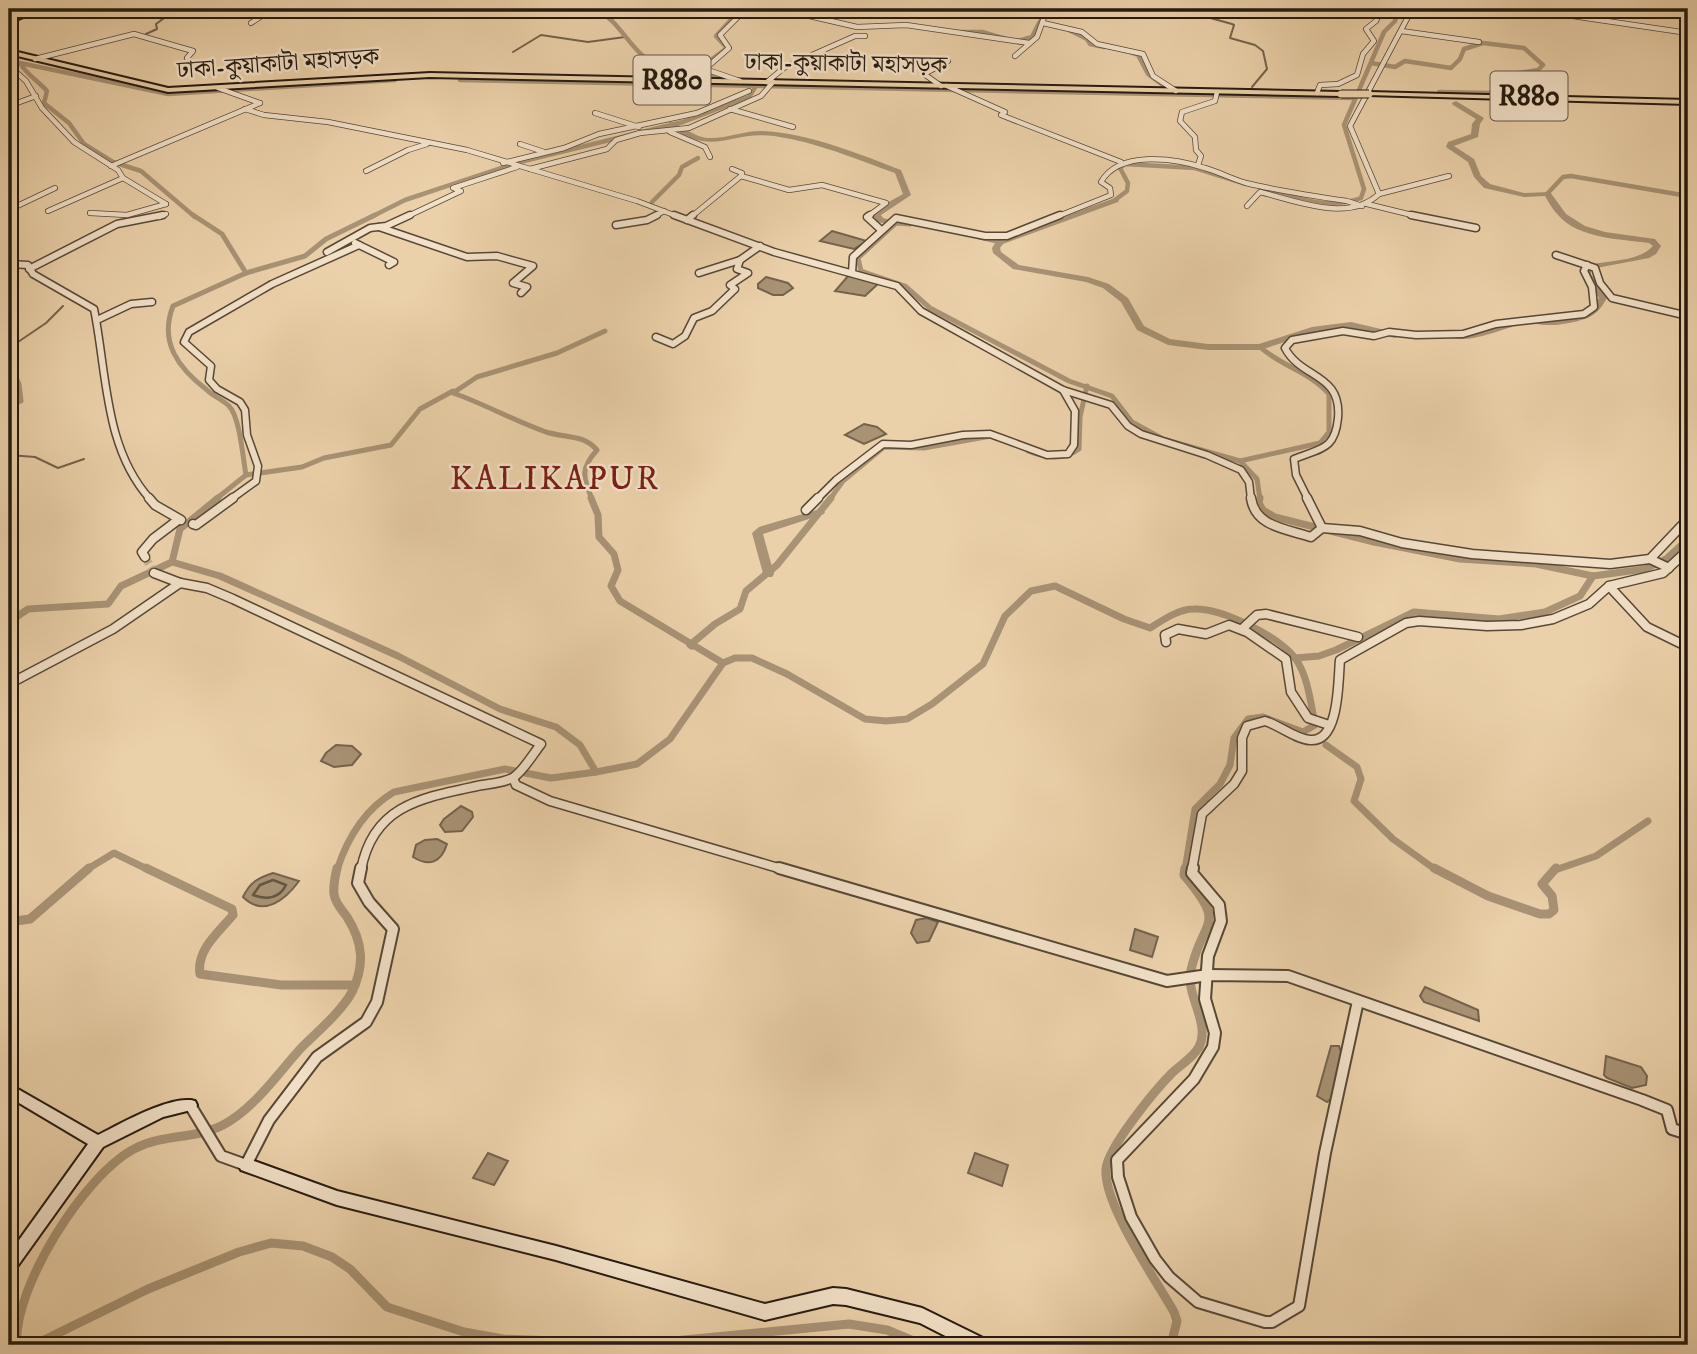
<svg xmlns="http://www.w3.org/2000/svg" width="1697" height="1354" viewBox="0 0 1697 1354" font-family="'IM FELL DW Pica','Noto Serif Bengali',serif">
	<rect width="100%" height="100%" fill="#ebd1aa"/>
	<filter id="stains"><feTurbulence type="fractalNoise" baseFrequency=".00286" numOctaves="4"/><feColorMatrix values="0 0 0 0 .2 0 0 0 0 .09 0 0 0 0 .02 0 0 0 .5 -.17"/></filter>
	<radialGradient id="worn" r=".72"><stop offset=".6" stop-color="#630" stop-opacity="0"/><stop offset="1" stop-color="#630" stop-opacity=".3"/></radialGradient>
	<g fill="#a89375" stroke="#74634c" stroke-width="2">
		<polygon points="832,231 867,241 854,249 820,241"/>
		<polygon points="849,275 879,283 865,296 835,291"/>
		<polygon points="766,277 788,283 793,288 783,295 773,295 758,288 758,284"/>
		<polygon points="864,424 877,427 886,434 864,444 845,435"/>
		<polygon points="336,745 352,746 361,754 352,765 334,767 321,761 326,753"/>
		<polygon points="461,806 472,812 473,817 462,831 445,832 440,825 444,819"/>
		<path d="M437 839 447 844C441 863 429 867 413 857L416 845 425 840Z"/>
		<path d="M273 873 299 881C286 899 264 918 243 897 250 882 258 878 273 873Z"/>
		<polygon points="927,918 938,922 929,941 917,943 911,933 916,920"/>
		<polygon points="1135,929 1158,937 1152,957 1130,950"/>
		<polygon points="1425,987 1478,1010 1479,1021 1424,1002 1420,996"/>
		<polygon points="1331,1046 1339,1046 1342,1055 1332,1098 1327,1102 1317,1096"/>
		<polygon points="1606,1056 1641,1067 1647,1076 1646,1085 1632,1088 1607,1078 1604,1075"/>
		<polygon points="488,1153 508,1161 494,1185 473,1178"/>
		<polygon points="975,1153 1008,1165 1002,1186 968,1173"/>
	</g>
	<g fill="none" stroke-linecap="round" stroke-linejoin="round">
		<path stroke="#665642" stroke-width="2.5" d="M273 880 286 885C279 899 267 900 253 895L260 885Z"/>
		<g stroke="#74634c" stroke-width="2">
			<polyline points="1178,9 1232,24 1234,25 1230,38 1255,45 1263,51 1267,69 1252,87"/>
			<polyline points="146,34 157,29 156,24 163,19 155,17 158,15 264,13"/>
			<polyline points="513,52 541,35 588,42 625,37"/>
			<polyline points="9,363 18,354 18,342 46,323 63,306"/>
			<polyline points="9,455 35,457 58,468 84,459"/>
		</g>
		<g stroke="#a89375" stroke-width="4.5">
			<path d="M596 9C617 20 626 41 643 56 660 70 702 74 724 79"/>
			<polyline points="796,9 834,20"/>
			<polyline points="1040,23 1043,9"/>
			<polyline points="1069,30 1087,39 1090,44 1104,47"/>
			<polyline points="959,32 982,32 1006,39"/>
			<polyline points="1018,41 1032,37 1039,23"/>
			<polyline points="1130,52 1138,55 1148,74 1168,89"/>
			<polyline points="20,63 168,94 395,80"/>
			<path d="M20 63C26 74 38 81 47 91L44 103 69 123 84 144 113 162 141 171 195 217"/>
			<polyline points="1371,63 1395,67 1405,61 1451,68 1460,59 1464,49 1483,43 1524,48 1543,65 1538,70 1506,75 1490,93 1439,92"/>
			<polyline points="696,71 727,48 716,36 741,9"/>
			<polyline points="460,80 1355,98"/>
			<path d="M1261 188C1293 197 1328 211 1361 198L1364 189 1344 125 1384 32 1395 21 1399 9"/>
			<polyline points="1547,194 1563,177 1571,176 1688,196"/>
			<polyline points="1115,200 1127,191 1128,183 1120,168 1125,164 1195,168 1246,184"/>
			<polyline points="652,202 679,175 682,167 698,158"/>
			<polyline points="371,217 405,200 516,163 683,122 749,97 756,86"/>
		</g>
		<g stroke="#a89375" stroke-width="5">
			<polyline points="193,215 222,234 246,273"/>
			<path d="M910 224 896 223 858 258 861 271 905 286 930 308 1069 381 1112 396 1132 422 1163 439 1240 461 1320 443 1329 432V394C1310 372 1281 366 1260 347"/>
			<polyline points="980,237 1000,242"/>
			<polyline points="9,363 19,384 21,401 9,405"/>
			<path d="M1028 451C1045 458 1063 461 1079 449L1080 417 1087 386"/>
			<polyline points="1240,461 1257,479 1260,499"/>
			<polyline points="246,475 302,467 324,458 391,445 420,409 453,391"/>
			<path d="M216 499 246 475C243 459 240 417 229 406 223 400 213 396 207 390 178 368 159 342 173 306L246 273 305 256 326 239 375 215"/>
			<path d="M592 499C583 477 580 469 597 450 583 434 565 438 546 432 514 421 485 404 453 393L477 377 557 353 605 331"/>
			<polyline points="830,499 843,481 884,447 924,448 991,436"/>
		</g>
		<g stroke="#a89375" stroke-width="7">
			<path d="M218 498 180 529 172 562 220 576 398 656 500 709 556 727 580 745 596 772 637 764 670 739 723 663 735 658H752L787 674 865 719 886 721 907 719 932 704 983 664 1005 616 1031 591 1055 586 1124 619 1150 628C1163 620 1178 609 1194 609 1222 608 1278 636 1295 658 1308 675 1311 705 1315 725L1303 732 1263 717 1248 719 1234 738 1230 765 1220 784 1195 809 1185 870"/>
			<polyline points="591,498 598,515 599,537 614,554 618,570 611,586 620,601 723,663"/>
			<polyline points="1260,498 1259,503 1263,510 1275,517 1374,542 1460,559 1536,564 1593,576 1645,569 1666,559 1688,539"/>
			<polyline points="9,622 28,609 108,604 121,586 172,562"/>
			<polyline points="692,646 690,645 715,624 740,609 746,591 777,565 831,498"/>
			<polyline points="1295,658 1319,656 1336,650 1414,612 1499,619 1545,612 1580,596 1593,576"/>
			<polyline points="1326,745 1357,767 1361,779 1354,801 1393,839 1436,870"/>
			<polyline points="86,870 114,853 149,870"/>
			<path d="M337 870C347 839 365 809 394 792L505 769 551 778 596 772"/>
			<polyline points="1555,870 1596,856 1648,821"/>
		</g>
		<g stroke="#a89375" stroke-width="9">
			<path d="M146 868 232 909 233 915C219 932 196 950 200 974L281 985H355"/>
			<polyline points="1434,868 1488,896 1540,914 1549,914 1554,910 1552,896 1542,884 1556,868"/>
			<polyline points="9,922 30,919 89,868"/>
			<path d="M17 1345C12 1289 86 1172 136 1148 164 1134 196 1139 223 1125 255 1108 278 1073 302 1047 318 1031 341 1012 352 992 365 965 363 942 347 917 342 910 335 903 334 894 333 885 335 877 337 868"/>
			<polyline points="34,1345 148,1289 239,1252 271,1243 303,1246 332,1257 350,1269 387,1307 464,1332 503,1339 643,1344 849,1324 887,1330 923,1345"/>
			<path d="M1171 1345 1177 1321 1174 1312C1156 1280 1103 1204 1106 1169 1108 1147 1156 1089 1172 1073 1180 1065 1193 1058 1199 1047 1211 1023 1185 995 1191 970 1203 917 1228 927 1184 875L1185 868"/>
		</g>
		<g fill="#a89375" fill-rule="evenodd">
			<path d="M1456 101 1484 118 1480 124 1478 137 1454 146 1474 159 1481 176 1490 184 1524 193 1550 192 1566 214 1585 226 1605 232 1655 239 1661 246 1656 254 1649 258 1591 269V274L1607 298C1603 305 1599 311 1593 315 1581 323 1544 329 1532 322L1537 319C1561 318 1584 320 1599 298L1583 274 1584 266C1605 260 1637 263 1653 246L1649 243C1620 239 1579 239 1558 215 1553 210 1549 203 1545 196L1524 197 1484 188 1474 177 1468 162 1446 147 1448 142 1471 134 1472 124 1476 119 1453 105 1452 103Z"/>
			<path d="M669 122C681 123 692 137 708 138 726 139 743 131 761 131 806 132 859 154 901 170L911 195 881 215 883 218 897 222V226L877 222 873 215 878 208 903 194 895 173C856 159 816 142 774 136 729 130 715 158 669 126Z"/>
			<polygon points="1115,198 1119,200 1118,202 1003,244 1000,248 1001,252 1019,265 1088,277 1109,284 1128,298 1144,326 1170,339 1208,344 1259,344 1312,327 1351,322 1398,333 1400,335 1395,338 1351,328 1313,333 1260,350 1208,350 1168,345 1137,330 1121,302 1103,288 1086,282 1013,269 993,253 992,248 997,240"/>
			<path d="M1509 322 1512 323V327C1494 332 1464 345 1447 336L1452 333 1470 332Z"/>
			<polygon points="820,509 825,512 824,514 763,534 774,574 772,577 764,577 752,533 759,527"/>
		</g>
		<polyline stroke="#c3ac8b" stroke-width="8" stroke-dasharray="8 3.5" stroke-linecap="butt" points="145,557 154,573"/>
		<defs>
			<g id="street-far3">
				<polyline points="779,9 857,27 906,25 1029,43"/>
				<polyline points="1525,9 1688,33"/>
				<polyline points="251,23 269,11 291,9"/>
				<polyline points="1043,23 1082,32 1097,44 1143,54 1153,76 1176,91"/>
				<polyline points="1401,31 1479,42"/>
				<polyline points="1015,56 1037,37 1047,9"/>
				<polyline points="35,59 134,34 193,51 187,58"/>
				<polyline points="9,66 26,81 42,108 74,142 118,170 123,178 166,204"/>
				<polyline points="740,81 705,69 729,48 720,35 746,9"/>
				<polyline points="767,82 785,67 855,36 865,36"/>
				<polyline points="941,86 924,74 948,61"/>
				<polyline points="947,86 1005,112 1001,115 1121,162"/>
				<polyline points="218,88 260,103"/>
				<polyline points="1317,93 1320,85 1338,84 1357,75 1363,54 1374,41 1366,29 1376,21 1381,9"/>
				<polyline points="9,106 36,96"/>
				<polyline points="245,109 264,115 328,122 467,150 530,169 607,149 616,140 640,133 689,128 761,96 773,82"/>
				<polyline points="730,109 793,127"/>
				<polyline points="595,113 639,127"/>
				<polyline points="670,132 705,147 710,157"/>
				<polyline points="520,144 544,152"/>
				<polyline points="503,163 564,148 599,134 697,113 749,91"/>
				<polyline points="1198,165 1201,156 1196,150 1195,137 1180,121 1182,112 1215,101 1217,92"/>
				<polyline points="111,166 260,103"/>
				<polyline points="530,169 637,201 679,217"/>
				<polyline points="732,169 742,173 741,176 789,190 822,185 886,203 867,217"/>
				<polyline points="366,171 408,150 427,144"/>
				<polyline points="1379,194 1449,176"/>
				<polyline points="1367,204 1420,217"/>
				<path d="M1247 206 1260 192C1297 201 1348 223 1379 194L1350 126 1410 13 1409 9"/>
				<polyline points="15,207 55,188"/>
				<polyline points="48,211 123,178"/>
				<polyline points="90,213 127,215 166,204"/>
				<polyline points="159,217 166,214"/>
				<polyline points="406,217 461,191 453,188 517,167"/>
				<polyline points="653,217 664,211"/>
				<polyline points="691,217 741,176"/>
				<path d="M1056 217 1111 195 1110 188 1101 182C1119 150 1175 158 1205 168 1219 172 1232 179 1246 183 1279 191 1313 196 1347 201L1362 206"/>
			</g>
			<g id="street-far2">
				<polyline points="674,215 774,252 897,286 921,311 1063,390 1111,405 1128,426 1141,434 1207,455 1241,470 1249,482 1251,499"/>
				<polyline points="870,215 867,217 880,229"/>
				<polyline points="1411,215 1476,228"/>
				<polyline points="687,220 693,215"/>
				<polyline points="616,225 647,220 657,215"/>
				<polyline points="379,227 467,257 497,256 533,266 513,283 527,287 521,293"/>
				<polyline points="355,243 394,262 389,265"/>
				<polyline points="327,252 370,228 386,226 410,215"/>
				<polyline points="1556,255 1595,268 1600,283 1612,298 1688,316"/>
				<path d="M9 264 28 265 33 274 94 309C107 373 104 448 150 499"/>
				<polyline points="29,269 117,224 163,215"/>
				<polyline points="699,273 740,260"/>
				<polyline points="852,273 853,257 896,218 985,236 1007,236 1060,215"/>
				<polyline points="97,320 131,304 152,302"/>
				<polyline points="656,337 673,344 685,336 694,318 712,311 735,289 730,285 748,273 737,269 740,260 760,246"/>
				<polyline points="231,499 256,481 258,466 247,435 245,410 240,402 217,389 209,380 211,366 184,342 189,332 272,284 359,245"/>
				<polyline points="817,499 836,480 883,444 911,445 963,435 990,434 1047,455 1068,454 1074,445 1075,411 1063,390"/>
				<path d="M1308 499 1296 475 1294 459C1321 448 1335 450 1338 418 1342 373 1301 379 1285 348L1292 340 1343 331 1374 336 1389 332 1416 335 1463 334 1496 324 1584 314 1594 307 1592 287 1584 271 1587 265"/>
			</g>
			<g id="street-far1">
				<polyline points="149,498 155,505 181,520"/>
				<path d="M1251 498C1255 527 1287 529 1311 537L1322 528 1360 531 1402 543 1472 554 1610 564 1650 559 1688 519"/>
				<polyline points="1307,498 1322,528"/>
				<polyline points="806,510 818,498"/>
				<polyline points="193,524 196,525 233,498"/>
				<polyline points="145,557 142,552 153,539 178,520"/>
				<polyline points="1650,559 1669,568"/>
				<path d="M180 583 207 588 233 599 541 744C533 754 524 770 514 777 505 783 487 784 477 786 420 798 373 806 361 870"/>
				<polyline points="1609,586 1647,627 1688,647"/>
				<polyline points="1242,629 1257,615 1266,614 1358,637"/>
				<polyline points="1166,642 1165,635 1178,629 1206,634 1229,625 1247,632 1286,659 1291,692 1308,718 1329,725"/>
				<polyline points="9,684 113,629 180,583 154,573"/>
				<polyline points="513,778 516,785 550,801 785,870"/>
				<path d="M1192 870 1202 814 1234 784 1242 771V738L1247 726 1265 721C1279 725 1295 739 1310 740 1340 743 1338 679 1340 660L1406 623 1419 621 1487 626 1521 625 1553 619 1589 604 1609 586 1663 573 1688 550"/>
			</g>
			<g id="street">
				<polyline points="779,868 1167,981 1208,975 1288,976 1642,1100 1667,1110 1672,1129 1688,1134"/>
				<polyline points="1193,868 1192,873 1219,905 1221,921 1208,956 1205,999 1215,1033 1213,1047 1194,1079 1117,1160 1118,1177 1131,1217 1155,1259 1169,1277 1198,1302 1265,1322 1272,1322 1299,1306 1325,1153 1358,1001"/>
				<polyline points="190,1105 221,1156 246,1165 269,1120 317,1057 366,1022 377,1002 393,929 369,902 358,883 361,868"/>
			</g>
			<g id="secondary">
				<polygon points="36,9 43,9 9,23 9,19"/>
				<path d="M9 1084 98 1135C120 1124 172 1094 195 1101L197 1105 195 1109 163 1117 103 1147 14 1271 9 1273V1254L88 1144 9 1097Z"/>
				<polygon points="246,1158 337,1191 556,1246 765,1304 833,1288 846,1289 922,1308 985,1339 987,1345 963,1345 920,1323 846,1305 833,1304 765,1320 556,1260 337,1205 241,1170 239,1165 241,1160"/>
			</g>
			<g id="primary">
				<polygon points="9,50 168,88 430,73 1341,92 1345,94 1341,96 430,77 168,92 9,54"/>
				<polygon points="1369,92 1688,100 1688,104 1367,95 1365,94"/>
			</g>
		</defs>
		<use href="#street-far3" stroke="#564836" stroke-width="6"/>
		<use href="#street-far2" stroke="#564836" stroke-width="9"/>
		<use href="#street-far1" stroke="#564836" stroke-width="11"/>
		<use href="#street" stroke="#564836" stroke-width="14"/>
		<use href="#secondary" stroke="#251a0f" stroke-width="4"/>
		<use href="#primary" stroke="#251a0f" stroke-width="4"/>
		<use href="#street-far3" stroke="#f2e1c8" stroke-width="4.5"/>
		<use href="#street-far2" stroke="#f2e1c8" stroke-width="6"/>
		<use href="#street-far1" stroke="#f2e1c8" stroke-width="8"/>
		<use href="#street" stroke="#f2e1c8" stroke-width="10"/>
		<use href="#secondary" fill="#f2e1c8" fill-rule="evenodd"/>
		<use href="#primary" fill="#ebd1aa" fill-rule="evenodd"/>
		<defs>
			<polyline id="primary-bridge" points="1341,94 1369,94"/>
		</defs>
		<use href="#primary-bridge" stroke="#251a0f" stroke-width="9" stroke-linecap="butt"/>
		<use href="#primary-bridge" stroke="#ebd1aa" stroke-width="7"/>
	</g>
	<g text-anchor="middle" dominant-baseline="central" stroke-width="5" stroke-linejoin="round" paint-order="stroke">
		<g font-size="24" fill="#251a0f" stroke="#f2e1c8">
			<text transform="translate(278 64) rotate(-4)">ঢাকা-কুয়াকাটা মহাসড়ক</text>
			<text transform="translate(846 64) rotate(1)">ঢাকা-কুয়াকাটা মহাসড়ক</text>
		</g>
		<g fill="#f2e1c8" stroke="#625646" stroke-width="2">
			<rect x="633.5" y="55.5" width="77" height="49" rx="5"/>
			<rect x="1490.5" y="71.5" width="77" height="49" rx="5"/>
		</g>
		<g font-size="28" font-weight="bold" fill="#251a0f">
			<text x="672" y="80">R880</text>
			<text x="1529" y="96">R880</text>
		</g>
		<g font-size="33" letter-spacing="2" fill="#7a1f14" stroke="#f2e1c8">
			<text x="555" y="479">KALIKAPUR</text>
		</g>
	</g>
	<rect width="1697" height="1354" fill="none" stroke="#ebd1aa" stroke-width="35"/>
	<rect x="10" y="10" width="1676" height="1333" fill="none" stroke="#251a0f" stroke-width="3.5"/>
	<rect x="18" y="18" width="1662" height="1319" fill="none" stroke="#251a0f" stroke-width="2"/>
	<rect width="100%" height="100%" filter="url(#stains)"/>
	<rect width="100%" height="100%" fill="url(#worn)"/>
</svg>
